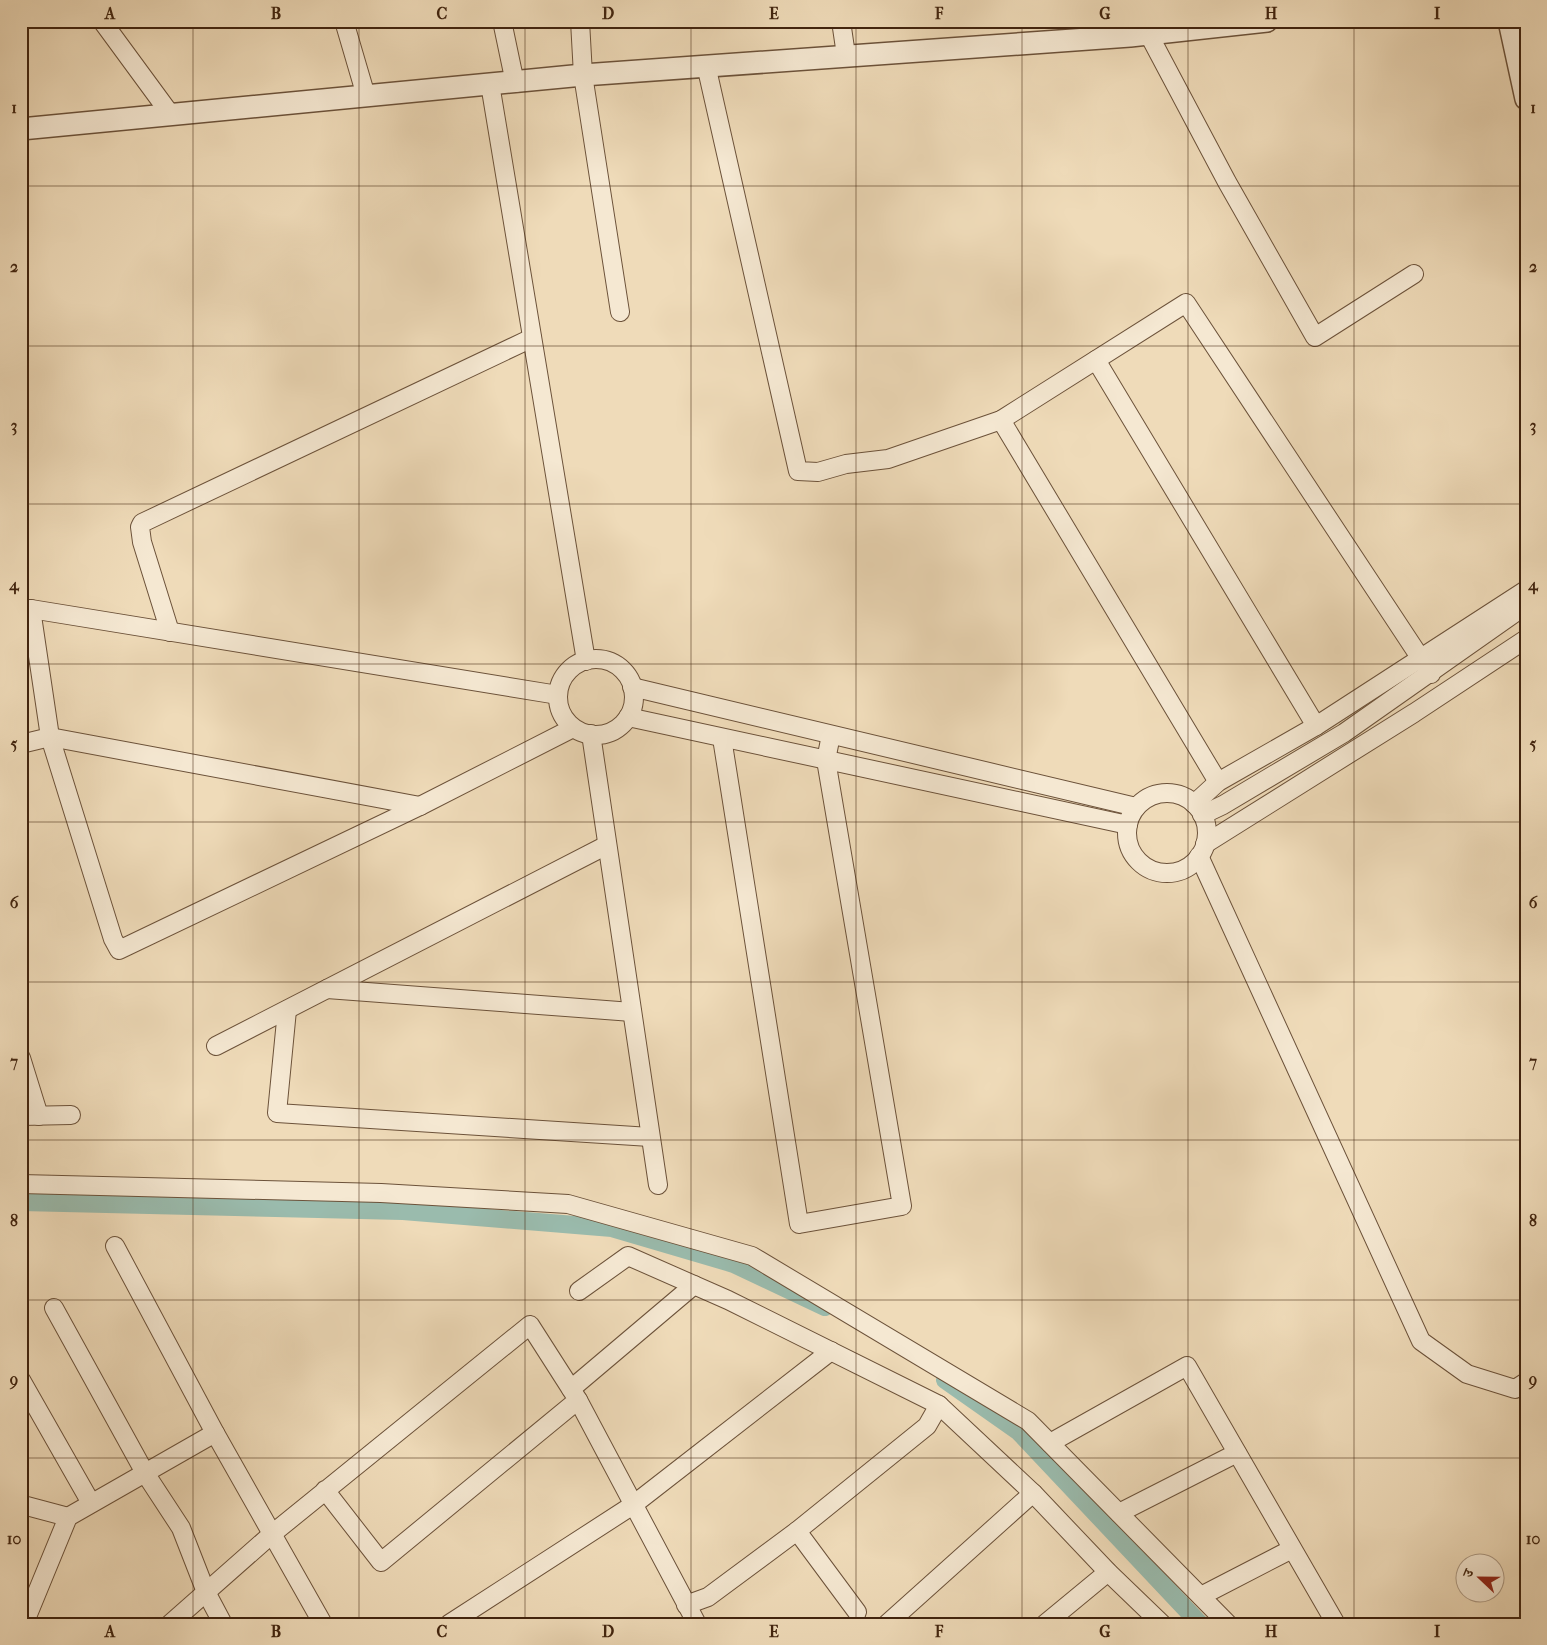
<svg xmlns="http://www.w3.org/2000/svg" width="1547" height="1645" viewBox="0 0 1547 1645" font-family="'IM FELL French Canon','Noto Serif Devanagari',serif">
	<rect width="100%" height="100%" fill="#efdbb9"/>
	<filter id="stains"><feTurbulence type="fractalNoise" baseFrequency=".004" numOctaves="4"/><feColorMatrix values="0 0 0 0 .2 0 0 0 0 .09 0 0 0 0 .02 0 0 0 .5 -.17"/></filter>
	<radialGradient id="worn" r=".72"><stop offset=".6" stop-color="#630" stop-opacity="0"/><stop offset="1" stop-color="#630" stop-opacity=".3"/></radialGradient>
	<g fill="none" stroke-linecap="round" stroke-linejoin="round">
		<g stroke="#9abbad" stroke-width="18">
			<polyline points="21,1202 403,1211 612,1228 734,1264 825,1307"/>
			<polyline points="945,1380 1019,1432 1200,1624"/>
		</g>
		<defs>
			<g id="minor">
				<polyline points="102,21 171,115"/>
				<polyline points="344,21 366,96"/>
				<polyline points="502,21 515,83"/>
				<polyline points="580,21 583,75 620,312"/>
				<polyline points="841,21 846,55"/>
				<polyline points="1149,35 1227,182 1315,337 1414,274"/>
				<polyline points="706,65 798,471 818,472 846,464 888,459 1001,420 1186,303 1431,674"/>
				<polyline points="490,84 586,661"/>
				<polyline points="1096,360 1316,726"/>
				<polyline points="1001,420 1218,782"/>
				<polyline points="31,609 50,737 113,939 119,950 420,806 573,728"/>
				<polyline points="22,612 31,609 558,695"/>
				<polyline points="170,632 142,542 140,527 142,523 532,338"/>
				<circle cx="596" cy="697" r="38"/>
				<polyline points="632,687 1136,807"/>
				<polyline points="628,717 1128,825"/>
				<polyline points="591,734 658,1185"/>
				<polyline points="722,738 799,1224 902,1206 826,760 831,735"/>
				<polyline points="21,744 50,737 420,806"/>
				<circle cx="1167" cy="833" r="40"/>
				<polyline points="1194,804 1218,782 1316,726 1526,590"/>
				<polyline points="1202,815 1223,805 1344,733 1526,605"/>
				<polyline points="1205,844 1414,713 1526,639"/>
				<polyline points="1199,856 1421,1341 1467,1374 1515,1389 1526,1382"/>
				<polyline points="327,989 632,1012"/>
				<polyline points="287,1010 277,1113 650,1137"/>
				<polyline points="216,1046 607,845"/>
				<polyline points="21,1058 39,1116"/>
				<polyline points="21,1116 71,1115"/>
				<polyline points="21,1184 381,1193 568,1204 752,1256 1028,1421 1228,1624"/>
				<polyline points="115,1246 215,1433 323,1624"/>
				<polyline points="579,1291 628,1256 728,1300 939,1405 1033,1493 1108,1572 1162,1624"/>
				<polyline points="54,1308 145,1473 181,1528 206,1592 223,1624"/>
				<polyline points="21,1380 91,1503"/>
				<polyline points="571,1389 694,1285"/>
				<polyline points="578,1400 697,1624"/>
				<polyline points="1050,1443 1187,1366 1336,1624"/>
				<polyline points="21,1502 23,1505 68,1517"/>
				<polyline points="1119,1513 1237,1453"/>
				<polyline points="797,1531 857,1612"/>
				<polyline points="1201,1596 1292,1549"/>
				<polyline points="686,1605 708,1597 797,1531 927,1426 939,1405"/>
				<polyline points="24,1624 68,1517 215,1433"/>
				<polyline points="170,1624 272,1534 530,1325 578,1400 381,1562 325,1490"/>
				<polyline points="449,1624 633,1505 831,1351"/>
				<polyline points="887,1624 1033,1493"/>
				<polyline points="1045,1624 1108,1572"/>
			</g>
			<g id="tertiary">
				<polyline points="1509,21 1526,99"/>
				<polyline points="21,129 583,75 1130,36 1267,21"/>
			</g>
		</defs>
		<use href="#minor" stroke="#6c523a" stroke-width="20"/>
		<use href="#tertiary" stroke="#6c523a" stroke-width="24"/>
		<use href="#minor" stroke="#f5e8d2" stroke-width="18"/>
		<use href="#tertiary" stroke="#f5e8d2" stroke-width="21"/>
	</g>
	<path fill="none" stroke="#41240f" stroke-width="1" stroke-opacity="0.55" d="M193 21V1624M359 21V1624M525 21V1624M691 21V1624M856 21V1624M1022 21V1624M1188 21V1624M1354 21V1624M21 186H1526M21 346H1526M21 504H1526M21 664H1526M21 822H1526M21 982H1526M21 1140H1526M21 1300H1526M21 1458H1526"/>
	<rect width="1547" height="1645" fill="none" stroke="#efdbb9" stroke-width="55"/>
	<g transform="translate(1480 1578) rotate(292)"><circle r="24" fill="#f5e8d2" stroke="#ad9a84"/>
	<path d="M0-4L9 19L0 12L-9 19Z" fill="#8f2418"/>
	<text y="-8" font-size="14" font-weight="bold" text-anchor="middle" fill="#41240f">उ</text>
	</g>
	<rect x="28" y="28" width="1492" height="1590" fill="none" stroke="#41240f" stroke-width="2"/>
	<g font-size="16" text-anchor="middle" font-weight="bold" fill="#41240f">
		<text x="110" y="19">A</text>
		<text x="276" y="19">B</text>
		<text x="442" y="19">C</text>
		<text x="608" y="19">D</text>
		<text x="774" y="19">E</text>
		<text x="939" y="19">F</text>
		<text x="1105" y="19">G</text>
		<text x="1271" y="19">H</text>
		<text x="1437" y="19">I</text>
		<text x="14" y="113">1</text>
		<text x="1533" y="113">1</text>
		<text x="14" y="272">2</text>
		<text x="1533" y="272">2</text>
		<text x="14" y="431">3</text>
		<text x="1533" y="431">3</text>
		<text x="14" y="590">4</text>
		<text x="1533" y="590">4</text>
		<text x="14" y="749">5</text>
		<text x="1533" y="749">5</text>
		<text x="14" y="908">6</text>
		<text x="1533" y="908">6</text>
		<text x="14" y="1067">7</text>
		<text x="1533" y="1067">7</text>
		<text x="14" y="1226">8</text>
		<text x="1533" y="1226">8</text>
		<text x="14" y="1385">9</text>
		<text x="1533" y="1385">9</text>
		<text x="14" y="1544">10</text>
		<text x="1533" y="1544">10</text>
		<text x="110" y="1637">A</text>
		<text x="276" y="1637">B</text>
		<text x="442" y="1637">C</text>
		<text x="608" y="1637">D</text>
		<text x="774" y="1637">E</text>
		<text x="939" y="1637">F</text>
		<text x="1105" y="1637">G</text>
		<text x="1271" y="1637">H</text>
		<text x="1437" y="1637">I</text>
	</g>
	<rect width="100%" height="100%" filter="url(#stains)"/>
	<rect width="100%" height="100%" fill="url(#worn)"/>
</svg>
